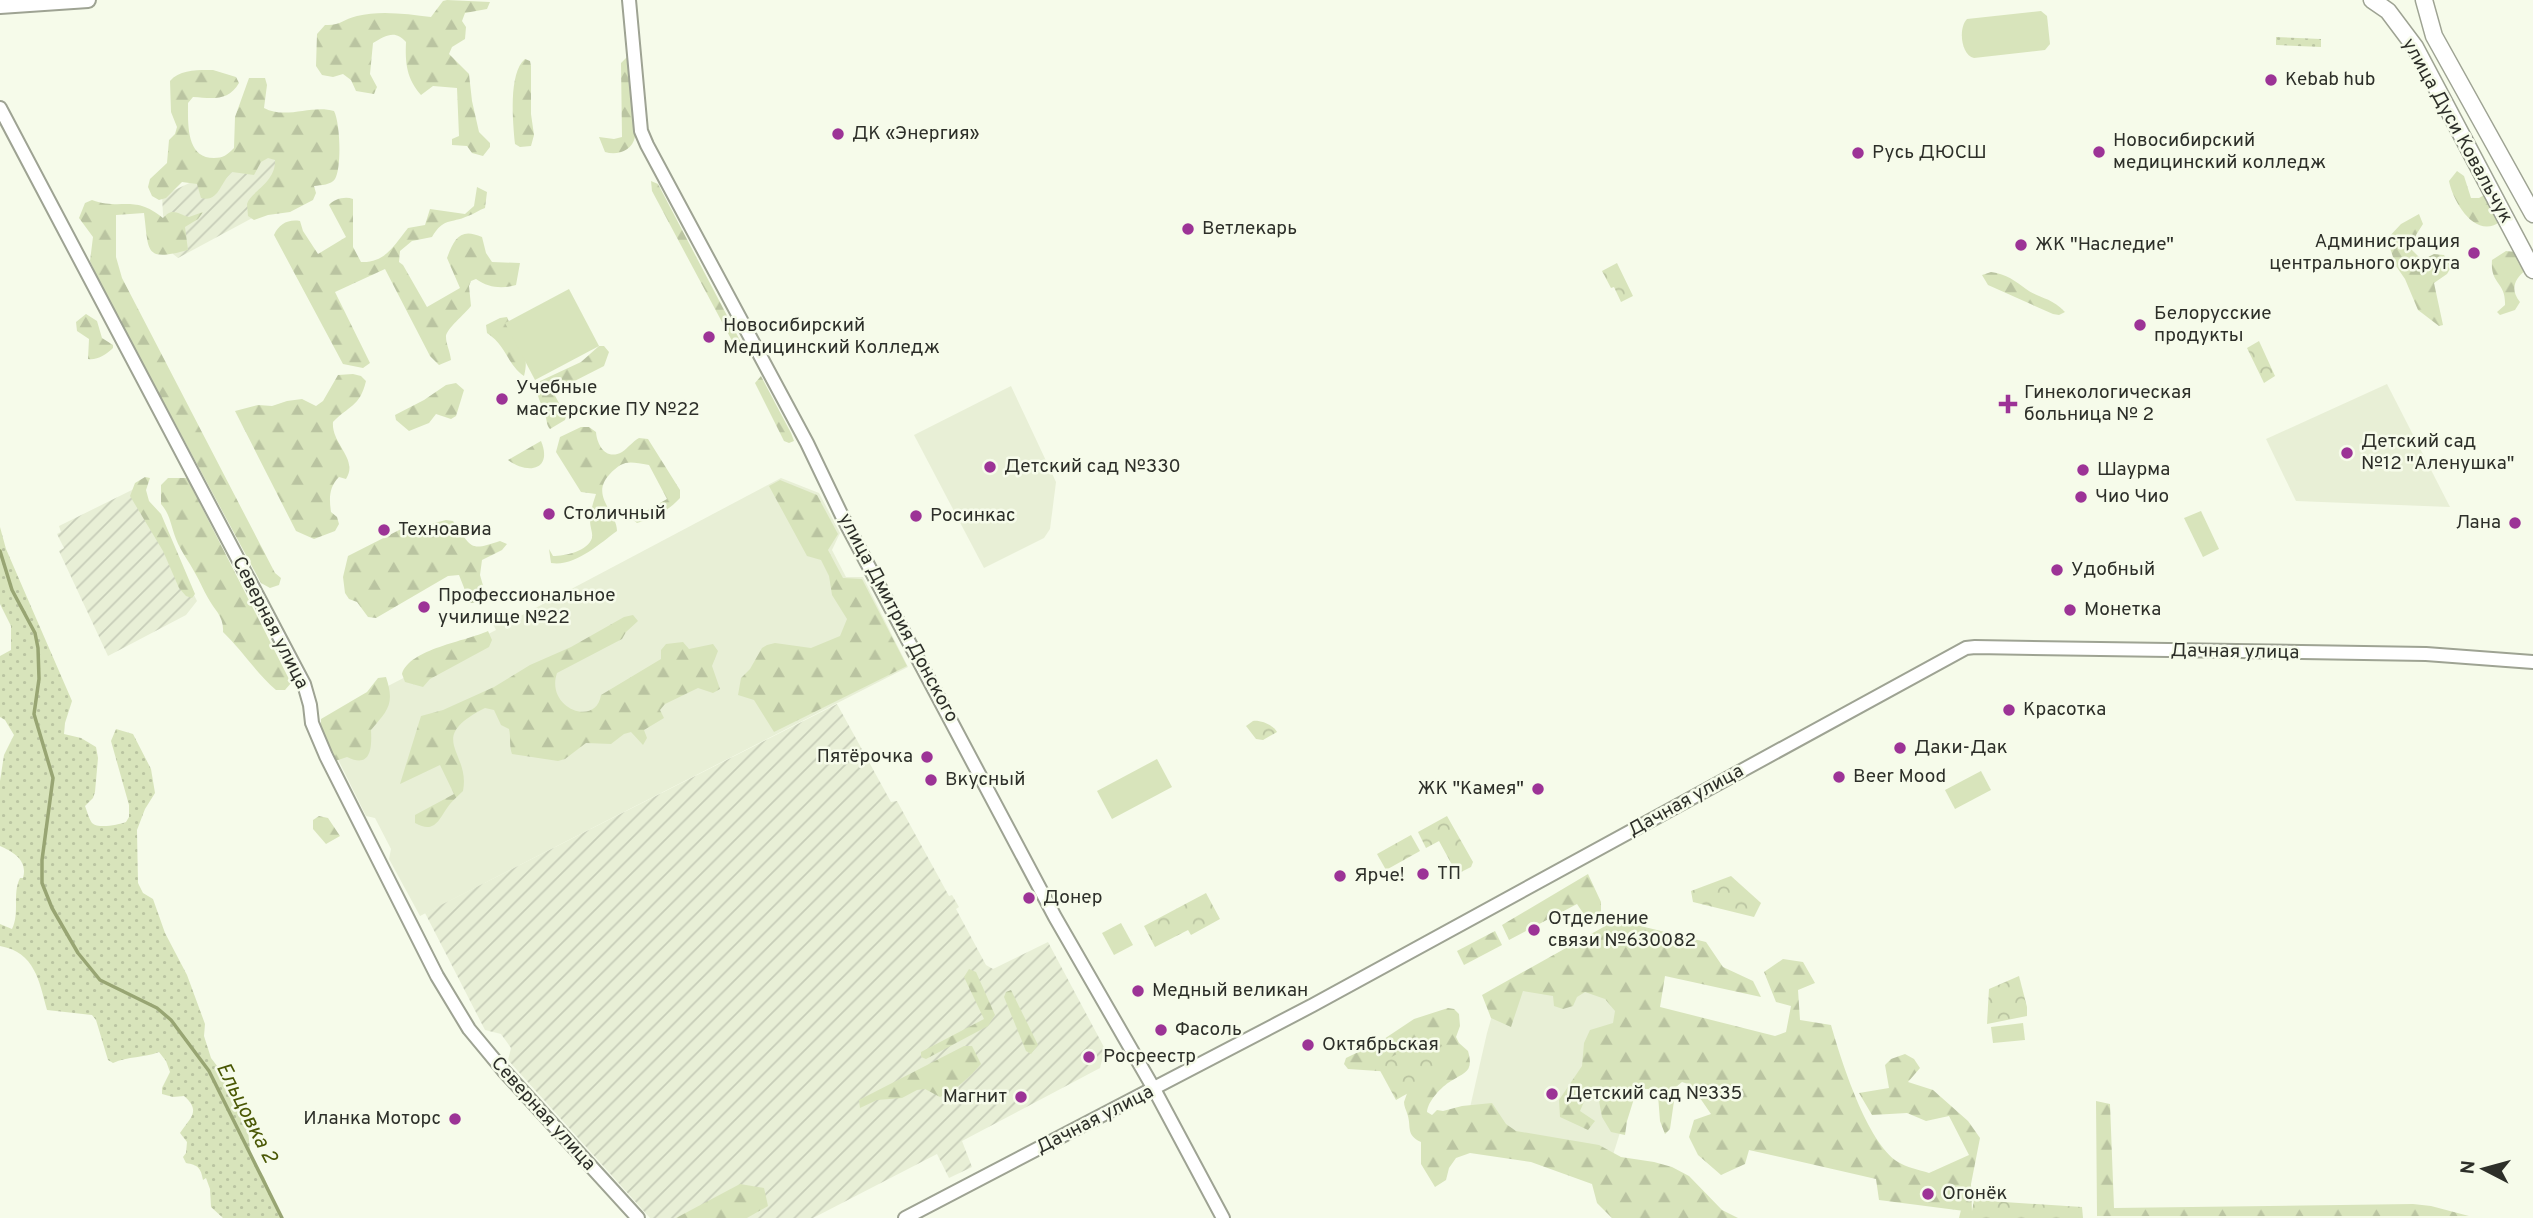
<svg xmlns="http://www.w3.org/2000/svg" width="2533" height="1218" viewBox="0 0 2533 1218" font-family="Overpass,sans-serif">
	<defs>
		<pattern id="industrial-furrows" width="10" height="10" patternUnits="userSpaceOnUse" patternTransform="scale(1.75)"><rect width="10" height="10" fill="#e8efd6"/><path d="M-1 1l2-2M0 10L10 0M9 11l2-2" fill="none" stroke="#c7cdb8"/></pattern>
		<pattern id="grass-dots" width="8" height="8" patternUnits="userSpaceOnUse" patternTransform="scale(1.75)"><rect width="8" height="8" fill="#d8e4bb"/><path d="M2 2h.1M6 6h.1" fill="none" stroke="#bac4a1" stroke-width="1.8" stroke-linecap="round"/></pattern>
		<pattern id="forest-firs" width="22" height="20" patternUnits="userSpaceOnUse" patternTransform="scale(1.75)"><rect width="22" height="20" fill="#d8e4bb"/><path d="M5 1l3.5 6h-7zM16 11l3.5 6h-7z" fill="#bac4a1"/></pattern>
		<pattern id="park-crowns" width="20" height="18" patternUnits="userSpaceOnUse" patternTransform="scale(1.75)"><rect width="20" height="18" fill="#d8e4bb"/><path d="M2 6a3 3 0 1 1 6 0M12 15a3 3 0 1 1 6 0" fill="none" stroke="#bac4a1"/></pattern>
	</defs>
	<rect width="100%" height="100%" fill="#f6fbea"/>
	<g fill="#e8efd6">
		<polygon points="2387,384 2450,507 2296,501 2266,439"/>
		<polygon points="1011,386 1056,482 1050,529 1044,538 984,568 914,435"/>
		<polygon points="781,478 819,493 840,533 832,550 846,577 863,577 908,667 420,916 389,859 391,849 375,818 366,816 331,745 336,713 496,630 491,620 502,614 509,622"/>
		<polygon points="1541,976 1612,988 1642,1063 1612,1158 1466,1125 1487,1033 1497,998"/>
	</g>
	<g fill="url(#industrial-furrows)">
		<polygon points="278,141 295,155 256,216 178,258 173,254 164,232 162,196"/>
		<polygon points="140,486 197,601 186,615 108,656 59,551 64,548 57,534 61,532 59,526"/>
		<polygon points="837,704 891,802 897,801 949,896 952,895 959,907 956,909 986,965 993,969 1048,942 1105,1049 1100,1068 962,1141 972,1167 949,1178 937,1154 813,1218 650,1218 508,1060 511,1048 501,1034 485,1030 425,913"/>
	</g>
	<g fill="url(#grass-dots)">
		<polygon points="2276,37 2321,39 2321,47 2276,45"/>
		<path d="M0 527 6 549 72 701 65 723 64 734 81 738 96 747 98 758 95 792 93 798 85 806C87 811 89 819 92 823 98 829 118 825 126 822L129 817V805L111 741 116 729 133 734 151 769 155 793 145 809 137 830 138 883 143 893 153 899 165 933 187 975 205 1024 204 1036 211 1058 240 1096 246 1114 251 1157 264 1177 281 1218H223L211 1207 210 1189 206 1178 203 1180C201 1168 198 1165 186 1163L183 1157 186 1153 187 1142 180 1133C191 1117 201 1111 184 1096L173 1097 162 1094V1088L170 1072 166 1061 159 1052C144 1058 128 1056 113 1063L108 1060 96 1020 92 1015 47 1010C39 981 35 952 0 946V924L12 929C20 913 12 894 20 878H23C28 861 14 852 0 846V781L4 755 14 735 5 720 0 717V656L11 650V626L0 604Z"/>
	</g>
	<g fill="url(#forest-firs)">
		<path d="M447 0 490 2 487 9 465 13 462 21 466 27 465 39 452 47 449 54 469 74 472 101 479 132 490 143V147L483 156 472 153 467 146 452 145V139L459 136 457 88 433 86 421 95C407 79 405 64 406 42 395 29 385 36 373 43L370 74 377 87 374 94 356 91 351 80 343 74 333 77 322 75 316 66 317 34 325 25C340 26 344 19 357 16 380 10 408 14 431 17L443 1Z"/>
		<path d="M627 57 631 64C632 81 638 123 635 137 632 151 617 156 605 152L599 137 614 139 622 137 621 63Z"/>
		<path d="M525 59 530 61 531 66V114L534 135 531 146 520 147 515 144C513 123 508 73 525 59Z"/>
		<path d="M213 70 236 77 239 83C228 102 212 98 193 97L188 103C188 124 186 158 214 158 223 158 227 155 234 148L235 117 249 78H265L267 85 264 108C286 120 312 104 334 111 340 122 342 167 335 179 331 185 321 185 314 186L316 193 313 200 290 212 268 215 254 220 248 216C248 215 247 204 247 204 250 192 276 183 275 160L268 158 261 162 254 175 232 172C220 182 219 203 201 198L197 184 182 182 166 198 159 200 152 196 148 187 150 179 167 163 169 140 175 134 177 127 171 112 170 81C180 69 199 70 213 70Z"/>
		<path d="M2457 171 2464 176 2471 198H2479L2486 194 2501 221C2476 241 2453 202 2449 181Z"/>
		<polygon points="651,181 658,184 745,350 744,355 738,352 652,191"/>
		<path d="M477 187 487 192 485 208C479 210 474 214 468 216 450 224 444 217 432 237L412 241 400 251 399 262 403 265 427 307 460 288 447 258C454 239 460 227 482 237L486 253 492 262 520 263 516 285C502 289 489 288 476 279L471 281 469 286 471 306C465 314 445 330 446 337 446 344 450 351 451 360L439 365 430 356 385 269 335 292 370 363 363 368 343 364 274 235C279 224 288 219 300 221L303 231 318 254 346 237 329 205C334 199 345 196 353 199V247L361 262C386 263 394 245 408 228L425 225 430 209 465 214 474 206Z"/>
		<path d="M92 200C122 211 133 194 163 218 173 207 177 214 189 217L203 212 198 219 185 227 188 250C144 262 149 252 144 213L116 215V257L122 278 275 573 281 578 279 585 270 588 261 583 106 295 90 261 93 237 79 218 85 203Z"/>
		<polygon points="2419,214 2423,224 2416,235 2411,249 2422,260 2434,254 2444,255 2451,267 2447,274 2434,283 2443,325 2439,326 2418,310 2405,279 2396,266 2387,239 2401,224"/>
		<path d="M2506 251 2516 252 2526 270C2514 279 2510 290 2520 302L2515 310 2500 315 2497 312 2505 305C2506 281 2490 285 2492 260Z"/>
		<path d="M1991 272C2007 274 2015 281 2026 289 2040 299 2051 297 2065 312L2059 315 2053 314 1988 285 1982 275Z"/>
		<path d="M86 314 97 321 102 338 113 345V348C107 354 96 361 88 359L89 339 77 331 76 322Z"/>
		<path d="M507 317C516 339 531 350 524 376 506 363 507 346 487 333L486 325 500 318Z"/>
		<path d="M599 346H604L609 352 604 366 553 392 566 416 565 420 550 429C547 426 547 422 546 418 544 405 534 397 538 382L581 362Z"/>
		<path d="M353 374 361 376 366 381C360 407 348 406 333 422 331 444 359 459 346 479L339 477C329 487 329 498 331 512L337 517 339 524 335 531 314 539 296 531 235 411 258 405 272 406 287 401 302 399 316 406 323 401 338 375Z"/>
		<polygon points="761,376 791,433 794,441 789,443 784,441 755,383"/>
		<polygon points="456,383 464,390 456,416 451,419 436,414 429,423 409,431 396,420 395,415 424,400 446,385"/>
		<path d="M581 427H589L596 432C597 445 606 461 622 452 628 448 632 442 639 438L648 439 680 490V498C667 512 655 517 637 523L632 519 667 499 649 465C629 462 624 459 609 475 590 496 617 512 617 531 599 544 575 567 551 563L549 549 553 556C565 556 588 551 592 538 593 533 590 527 590 521 590 512 593 503 596 494L581 492 556 452 560 437Z"/>
		<path d="M541 441C553 470 528 475 508 460Z"/>
		<polygon points="145,477 150,478 146,490 149,501 161,514 195,594 192,598 186,596 179,588 163,551 130,496 135,483"/>
		<path d="M168 478H187L291 683 285 690H276C256 673 242 650 223 632 224 616 215 611 208 598 203 590 200 581 195 573 189 561 181 552 176 539 171 526 170 514 161 504V485Z"/>
		<polygon points="780,480 817,495 838,534 828,550 843,578 862,579 907,666 774,732 754,700 738,695 741,678 750,669 762,648 767,645 775,643 811,648 840,636 847,619 832,595 829,576 821,560 807,556 769,486"/>
		<path d="M446 520 453 521C472 547 468 552 500 541L507 544 502 550 482 560 480 575 484 589 478 602 470 603 459 575 448 576 376 618 368 617 357 602 349 599 345 593 343 577 348 556 411 524H431Z"/>
		<path d="M633 615 638 621 626 632 622 639 557 673C545 708 596 728 601 695L661 659V650L666 644 683 642 689 649 713 644 718 651 712 666 720 689 713 693 698 688 665 704 660 710 664 718 644 730 647 738 643 745 631 732 624 734 611 744 586 743 565 759 558 761 512 754C509 746 511 738 509 729L501 725 494 710 485 708C424 739 471 751 463 791 459 795 454 799 450 804 439 818 436 835 415 823V815L454 794 440 765 400 784 421 716 443 710 494 687 530 665 571 647 624 617Z"/>
		<path d="M488 631 492 640 489 647 430 679 423 687 405 682 402 674C409 649 467 641 488 631Z"/>
		<path d="M386 677C395 704 388 710 371 730 372 748 371 769 347 757L335 761 321 736V719L367 692 378 678Z"/>
		<polygon points="319,816 328,818 340,836 326,844 313,829 313,820"/>
		<polygon points="1588,874 1601,902 1601,914 1591,925 1577,904 1509,940 1502,925"/>
		<path d="M1616 920 1706 942 1723 967 1753 981 1761 997 1665 976 1660 1007 1775 1036 1786 1032 1791 1006 1776 1002 1764 972 1783 959 1803 962 1815 983 1798 990 1800 1020 1831 1025C1841 1060 1867 1143 1898 1162 1906 1167 1919 1170 1929 1173L1969 1155 1949 1116 1926 1121 1907 1113 1872 1115 1859 1093 1889 1088 1885 1065 1891 1059 1905 1054 1914 1059 1920 1068 1908 1082 1933 1090 1968 1121 1980 1138 1971 1184 1972 1212 1879 1200 1876 1179 1749 1150 1745 1164 1721 1175 1698 1155 1689 1137 1694 1120 1711 1114 1691 1085 1682 1082 1676 1087 1670 1129 1665 1134 1660 1121 1658 1095 1649 1089H1637L1627 1121 1625 1135 1611 1132 1602 1117 1599 1101 1594 1095H1587L1580 1111 1595 1121 1588 1130 1560 1117 1559 1100 1582 1066 1584 1043 1590 1030 1613 1023 1615 1011 1605 999 1585 992 1577 997 1573 1006 1563 1009 1554 1006 1553 996 1523 991 1511 1027 1491 1018 1482 995Z"/>
		<polygon points="1495,931 1502,945 1464,965 1457,951"/>
		<polygon points="969,969 976,972 995,1015 988,1026 926,1059 921,1057 921,1052 984,1019 964,977"/>
		<polygon points="1011,990 1038,1045 1031,1054 1026,1051 1004,997 1006,992"/>
		<path d="M1448 1008 1454 1009 1459 1014 1460 1026 1456 1037 1459 1043 1468 1051C1474 1072 1465 1072 1451 1081 1441 1087 1428 1101 1427 1112L1432 1115 1437 1110 1443 1111 1462 1106 1492 1103 1506 1124 1516 1131 1599 1145 1621 1157 1654 1162 1672 1167 1689 1176 1722 1210 1738 1218H1612L1597 1203 1592 1184 1531 1162 1470 1153 1456 1158 1449 1168 1446 1180 1435 1187 1421 1164V1142C1405 1135 1412 1126 1407 1113 1406 1110 1404 1106 1404 1102L1411 1082 1393 1072 1348 1069 1344 1064 1346 1058 1381 1041 1414 1019Z"/>
		<path d="M964 1046H972L981 1064C970 1077 956 1090 940 1097L925 1089 917 1090 902 1098 877 1100 860 1108 859 1100Z"/>
		<polygon points="2096,1101 2110,1104 2114,1208 2413,1204 2431,1206 2469,1216 2097,1216"/>
		<polygon points="740,1184 764,1188 768,1206 747,1218 676,1218"/>
	</g>
	<g fill="url(#park-crowns)">
		<polygon points="1617,263 1633,296 1621,302 1614,287 1611,288 1602,271"/>
		<polygon points="2259,341 2275,376 2264,383 2247,348"/>
		<path d="M1253 721C1261 720 1273 725 1277 732L1263 740 1256 739 1246 726Z"/>
		<polygon points="1447,816 1473,862 1471,867 1457,874 1439,841 1426,848 1418,832"/>
		<polygon points="1411,835 1420,851 1386,870 1377,854"/>
		<polygon points="1731,876 1761,903 1754,917 1693,902 1691,891"/>
		<polygon points="1206,893 1220,919 1191,935 1188,930 1155,947 1144,926"/>
		<polygon points="2019,976 2027,1007 2027,1016 1987,1024 1989,989"/>
		<polygon points="1435,1033 1454,1067 1396,1100 1377,1065"/>
		<polygon points="1974,1200 2082,1207 2083,1218 1959,1218 1961,1210 1972,1211"/>
	</g>
	<g fill="#d8e4bb">
		<path d="M2041 11 2047 16 2050 44 2045 50 1974 58C1961 55 1958 28 1967 19Z"/>
		<polygon points="569,289 599,346 535,380 505,323"/>
		<polygon points="2201,511 2219,549 2203,557 2184,518"/>
		<polygon points="1157,759 1172,787 1112,819 1097,791"/>
		<polygon points="1981,771 1991,790 1955,809 1945,790"/>
		<polygon points="1121,923 1133,945 1114,955 1102,933"/>
		<polygon points="2023,1023 2025,1040 1993,1043 1991,1027"/>
	</g>
	<g fill="none" stroke-linecap="round" stroke-linejoin="round">
		<polyline stroke="#98a573" stroke-width="3.5" points="0,551 12,590 35,633 38,648 39,679 34,714 53,778 42,860 42,883 52,908 78,953 100,980 157,1008 171,1020 209,1071 282,1218"/>
		<defs>
			<g id="tertiary">
				<polyline points="629,0 641,131 647,145 807,443 842,516 1055,917 1154,1089 1223,1218"/>
				<polyline points="0,108 304,684 310,705 312,723 326,756 437,976 469,1029 503,1070 638,1218"/>
				<polyline points="905,1218 1313,1005 1966,648 1975,647 2426,654 2533,662"/>
			</g>
			<polyline id="secondary" points="0,6 88,0"/>
			<g id="primary">
				<polyline points="2372,0 2388,11 2415,47 2533,270"/>
				<polyline points="2424,0 2434,36 2533,214"/>
			</g>
		</defs>
		<use href="#tertiary" stroke="#9ea393" stroke-width="16"/>
		<use href="#secondary" stroke="#9ea393" stroke-width="18"/>
		<use href="#primary" stroke="#9ea393" stroke-width="19"/>
		<use href="#tertiary" stroke="#fff" stroke-width="12"/>
		<use href="#secondary" stroke="#fff" stroke-width="14"/>
		<use href="#primary" stroke="#fff" stroke-width="16"/>
	</g>
	<g fill="#9c3396" stroke="#f6fbea" stroke-width="2.5">
		<circle cx="2271" cy="80" r="7"/>
		<circle cx="838" cy="134" r="7"/>
		<circle cx="2099" cy="152" r="7"/>
		<circle cx="1858" cy="153" r="7"/>
		<circle cx="1188" cy="229" r="7"/>
		<circle cx="2021" cy="245" r="7"/>
		<circle cx="2474" cy="253" r="7"/>
		<circle cx="2140" cy="325" r="7"/>
		<circle cx="709" cy="337" r="7"/>
		<circle cx="502" cy="399" r="7"/>
		<path d="M2004.5 393.5h7v7h7v7h-7v7h-7v-7h-7v-7h7z"/>
		<circle cx="2347" cy="453" r="7"/>
		<circle cx="990" cy="467" r="7"/>
		<circle cx="2083" cy="470" r="7"/>
		<circle cx="2081" cy="497" r="7"/>
		<circle cx="549" cy="514" r="7"/>
		<circle cx="916" cy="516" r="7"/>
		<circle cx="2515" cy="523" r="7"/>
		<circle cx="384" cy="530" r="7"/>
		<circle cx="2057" cy="570" r="7"/>
		<circle cx="424" cy="607" r="7"/>
		<circle cx="2070" cy="610" r="7"/>
		<circle cx="2009" cy="710" r="7"/>
		<circle cx="1900" cy="748" r="7"/>
		<circle cx="927" cy="757" r="7"/>
		<circle cx="1839" cy="777" r="7"/>
		<circle cx="931" cy="780" r="7"/>
		<circle cx="1538" cy="789" r="7"/>
		<circle cx="1423" cy="874" r="7"/>
		<circle cx="1340" cy="876" r="7"/>
		<circle cx="1029" cy="898" r="7"/>
		<circle cx="1534" cy="930" r="7"/>
		<circle cx="1138" cy="991" r="7"/>
		<circle cx="1161" cy="1030" r="7"/>
		<circle cx="1308" cy="1045" r="7"/>
		<circle cx="1089" cy="1057" r="7"/>
		<circle cx="1552" cy="1094" r="7"/>
		<circle cx="1021" cy="1097" r="7"/>
		<circle cx="455" cy="1119" r="7"/>
		<circle cx="1928" cy="1194" r="7"/>
	</g>
	<g text-anchor="middle" dominant-baseline="central" stroke-width="5" stroke-linejoin="round" paint-order="stroke">
		<g font-size="19" fill="#2d2f29" stroke="#f6fbea" text-anchor="start">
			<text x="2285" y="80">Kebab hub</text>
			<text x="852" y="134">ДК «Энергия»</text>
			<text x="2113" y="141">Новосибирский<tspan x="2113" dy="22">медицинский колледж</tspan></text>
			<text x="1872" y="153">Русь ДЮСШ</text>
			<text x="1202" y="229">Ветлекарь</text>
			<text x="2460" y="242" text-anchor="end">Администрация<tspan x="2460" dy="22">центрального округа</tspan></text>
			<text x="2035" y="245">ЖК "Наследие"</text>
			<text x="2154" y="314">Белорусские<tspan x="2154" dy="22">продукты</tspan></text>
			<text x="723" y="326">Новосибирский<tspan x="723" dy="22">Медицинский Колледж</tspan></text>
			<text x="516" y="388">Учебные<tspan x="516" dy="22">мастерские ПУ №22</tspan></text>
			<text x="2024" y="393">Гинекологическая<tspan x="2024" dy="22">больница № 2</tspan></text>
			<text x="2361" y="442">Детский сад<tspan x="2361" dy="22">№12 "Аленушка"</tspan></text>
			<text x="1004" y="467">Детский сад №330</text>
			<text x="2097" y="470">Шаурма</text>
			<text x="2095" y="497">Чио Чио</text>
			<text x="563" y="514">Столичный</text>
			<text x="930" y="516">Росинкас</text>
			<text x="2501" y="523" text-anchor="end">Лана</text>
			<text x="398" y="530">Техноавиа</text>
			<text x="2071" y="570">Удобный</text>
			<text x="438" y="596">Профессиональное<tspan x="438" dy="22">училище №22</tspan></text>
			<text x="2084" y="610">Монетка</text>
			<text x="2023" y="710">Красотка</text>
			<text x="1914" y="748">Даки-Дак</text>
			<text x="913" y="757" text-anchor="end">Пятёрочка</text>
			<text x="1853" y="777">Beer Mood</text>
			<text x="945" y="780">Вкусный</text>
			<text x="1524" y="789" text-anchor="end">ЖК "Камея"</text>
			<text x="1437" y="874">ТП</text>
			<text x="1354" y="876">Ярче!</text>
			<text x="1043" y="898">Донер</text>
			<text x="1548" y="919">Отделение<tspan x="1548" dy="22">связи №630082</tspan></text>
			<text x="1152" y="991">Медный великан</text>
			<text x="1175" y="1030">Фасоль</text>
			<text x="1322" y="1045">Октябрьская</text>
			<text x="1103" y="1057">Росреестр</text>
			<text x="1566" y="1094">Детский сад №335</text>
			<text x="1007" y="1097" text-anchor="end">Магнит</text>
			<text x="441" y="1119" text-anchor="end">Иланка Моторс</text>
			<text x="1942" y="1194">Огонёк</text>
		</g>
		<g font-size="19" fill="#2d2f29" stroke="#f6fbea">
			<text transform="translate(2457 131) rotate(61)">улица Дуси Ковальчук</text>
			<text transform="translate(898 618) rotate(62)">улица Дмитрия Донского</text>
			<text transform="translate(270 623) rotate(63)">Северная улица</text>
			<text transform="translate(2235 652) rotate(1)">Дачная улица</text>
			<text transform="translate(1686 801) rotate(-29)">Дачная улица</text>
			<text transform="translate(543 1114) rotate(48)">Северная улица</text>
			<text transform="translate(1095 1120) rotate(-27)">Дачная улица</text>
		</g>
		<g font-size="21" font-style="italic" fill="#4a5805" stroke="#f6fbea">
			<text transform="translate(246 1113) rotate(63)">Ельцовка 2</text>
		</g>
	</g>
	<g transform="translate(2484 1169) rotate(276)" stroke="#f6fbea" stroke-width="5" paint-order="stroke">
	<path d="M0-5L12 26L0 18L-12 26Z" fill="#2d2f29"/>
	<text y="-10" font-size="19" font-weight="bold" text-anchor="middle" fill="#2d2f29">N</text>
	</g>
</svg>
